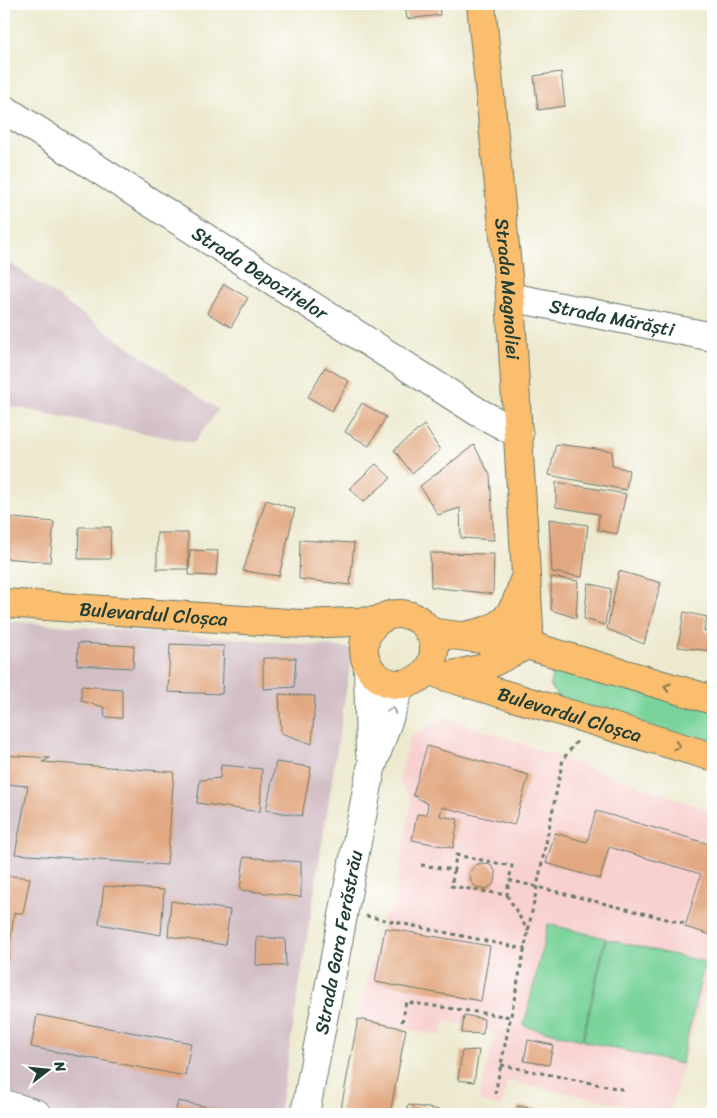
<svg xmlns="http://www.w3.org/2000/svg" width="717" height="1118" viewBox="0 0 717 1118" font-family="Sriracha,sans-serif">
	<rect width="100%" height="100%" fill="#fff"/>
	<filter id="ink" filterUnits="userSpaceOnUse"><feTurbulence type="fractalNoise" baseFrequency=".02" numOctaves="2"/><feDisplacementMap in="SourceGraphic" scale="10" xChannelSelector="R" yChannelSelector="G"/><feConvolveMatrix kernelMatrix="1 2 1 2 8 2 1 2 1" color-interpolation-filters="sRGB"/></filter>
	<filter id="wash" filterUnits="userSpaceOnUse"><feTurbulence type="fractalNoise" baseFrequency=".0096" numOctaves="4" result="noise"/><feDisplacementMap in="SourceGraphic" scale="20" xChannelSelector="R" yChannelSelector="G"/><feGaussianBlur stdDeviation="1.12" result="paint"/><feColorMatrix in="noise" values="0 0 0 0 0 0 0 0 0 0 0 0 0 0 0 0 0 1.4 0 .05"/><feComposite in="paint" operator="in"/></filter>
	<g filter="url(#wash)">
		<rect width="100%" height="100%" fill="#ede9cf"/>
		<polygon fill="#f7d0cf" points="446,717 713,812 713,991 703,995 669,1114 508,1081 501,1107 479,1101 495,1033 445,1020 441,1036 358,1019 383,917 393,912 412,799 399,781 410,737"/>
		<g fill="#d2bec5">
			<polygon points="4,259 218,410 194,443 4,405"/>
			<polygon points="4,621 353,648 279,1114 4,1114"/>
		</g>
		<g fill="#79d39a" stroke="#4c8867">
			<polygon points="567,663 713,710 713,745 558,698 550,685 553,669"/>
			<polygon points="548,924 605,938 582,1040 524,1026"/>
			<polygon points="606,939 705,962 681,1064 583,1041"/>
		</g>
		<g id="blocks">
			<g fill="#e2a881">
				<polygon points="405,4 439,4 440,15 407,19"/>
				<polygon points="561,72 565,106 538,110 534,76"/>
				<polygon points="224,284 248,298 231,327 207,313"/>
				<polygon points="325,367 349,381 332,411 308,397"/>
				<polygon points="362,403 386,417 369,446 345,432"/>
				<polygon points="424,425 440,450 412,473 394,450"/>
				<polygon points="556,444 612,451 612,466 629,470 626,490 549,475"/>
				<polygon points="474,445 490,475 494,540 461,538 460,508 438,515 420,486"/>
				<polygon points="376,464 391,478 363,502 350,488"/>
				<polygon points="556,482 626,494 617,534 598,530 599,514 556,507"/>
				<polygon points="266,500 295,509 279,576 243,571"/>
				<polygon points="4,517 54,522 50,562 4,558"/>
				<polygon points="549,519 588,525 582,577 552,572"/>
				<polygon points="79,527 111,527 110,559 78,559"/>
				<rect x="157" y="533" width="31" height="36"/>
				<polygon points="300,540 354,543 350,585 299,579"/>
				<polygon points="190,550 218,551 216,576 189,575"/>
				<polygon points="430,553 494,554 493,594 431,587"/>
				<polygon points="619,571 661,583 644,644 607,629"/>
				<polygon points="551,577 578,581 576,618 551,610"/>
				<polygon points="588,583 611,589 605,625 584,619"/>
				<polygon points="684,612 707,617 704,631 713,633 711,651 678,647"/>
				<polygon points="4,641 8,641 6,696 4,696"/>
				<polygon points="78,643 134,646 133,668 77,665"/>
				<polygon points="170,644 224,646 222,694 168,692"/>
				<polygon points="263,658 296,658 294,687 263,689"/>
				<polygon points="81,686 122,689 122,718 105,717 104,707 81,701"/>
				<polygon points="279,694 315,696 312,744 281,733"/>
				<polygon points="427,746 529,775 514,825 442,807 440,816 458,819 453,848 412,840 417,814 426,815 428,804 413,795"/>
				<polygon points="4,755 50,758 42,762 174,772 167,865 15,854 28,786 4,784"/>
				<polygon points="276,762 311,767 302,816 266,810"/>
				<polygon points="221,765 262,769 260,812 197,803 200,780 220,778"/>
				<polygon points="596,811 713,845 713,927 711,935 685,927 701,874 609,847 600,879 546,863 555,833 587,842"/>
				<polygon points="244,857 301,862 301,897 240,890"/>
				<circle cx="483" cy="876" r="13"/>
				<polygon points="4,875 30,878 23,913 14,913 8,962 4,961"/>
				<polygon points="104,886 164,890 161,935 99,924"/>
				<polygon points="171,901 230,910 225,945 168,936"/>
				<polygon points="385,928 490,946 481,1001 375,982"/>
				<polygon points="257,937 285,939 286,966 256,965"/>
				<polygon points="37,1015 191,1043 185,1076 31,1047"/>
				<polygon points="464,1015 484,1019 483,1034 462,1033"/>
				<polygon points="358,1019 406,1029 390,1114 340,1114"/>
				<polygon points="528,1040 553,1045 549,1065 524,1061"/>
				<polygon points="479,1050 474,1082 458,1080 462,1051"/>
				<polygon points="178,1101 239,1113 239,1114 175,1114"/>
				<polygon points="408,1105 460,1113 460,1114 406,1114"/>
				<polygon points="518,1106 562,1113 562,1114 516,1114"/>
			</g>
		</g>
	</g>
	<g filter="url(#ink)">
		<use href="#blocks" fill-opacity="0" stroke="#67796a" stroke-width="1"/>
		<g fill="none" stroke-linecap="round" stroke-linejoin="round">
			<defs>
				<g id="minor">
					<path id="s1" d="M4 109 478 412 519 434"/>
					<path id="s2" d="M510 297 713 337"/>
					<polyline points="368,666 370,752"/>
					<polyline points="4,1104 37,1114"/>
					<path id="s3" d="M305 1114 371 769 401 684"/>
				</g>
				<g id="major">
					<path id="s4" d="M481 4 510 297 529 627 527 645"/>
					<path id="s5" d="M4 603 302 624 378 621"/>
					<circle cx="399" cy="649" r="35"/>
					<polyline points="429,632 527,645 713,700"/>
					<path d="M468 635C502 630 514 616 523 583"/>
					<path id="s6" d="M428 669 443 676 713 757"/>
					<polyline points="447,676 480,669 527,645"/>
				</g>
			</defs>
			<use href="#minor" stroke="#67796a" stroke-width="30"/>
			<use href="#major" stroke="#67796a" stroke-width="30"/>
			<g stroke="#67796a" stroke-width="3" stroke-dasharray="4 4" stroke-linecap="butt">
				<polyline points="421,865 454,870 456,855 512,866 509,880 687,924"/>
				<polyline points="454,870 451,886 507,895 509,880"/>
				<polyline points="507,895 528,931"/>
				<polyline points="366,916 525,949"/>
				<polyline points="402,1022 406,1002 511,1017"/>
				<polyline points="501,1065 626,1090"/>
				<polyline points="495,1094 563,759 578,740"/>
			</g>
			<use href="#minor" stroke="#fff" stroke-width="28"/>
			<use href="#major" stroke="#fbbd6e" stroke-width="28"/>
		</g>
		<defs><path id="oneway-chevron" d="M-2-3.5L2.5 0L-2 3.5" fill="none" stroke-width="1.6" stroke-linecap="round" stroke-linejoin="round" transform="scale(1.25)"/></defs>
		<g stroke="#82774e">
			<use href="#oneway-chevron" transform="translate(667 687) rotate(-163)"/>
			<use href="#oneway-chevron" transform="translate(677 746) rotate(17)"/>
		</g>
		<use stroke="#8f9e9a" href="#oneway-chevron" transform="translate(392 710) rotate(-71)"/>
	</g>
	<g text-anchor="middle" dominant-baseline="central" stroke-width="4" stroke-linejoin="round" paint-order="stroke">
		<g font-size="19" fill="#1f3d34" stroke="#fff">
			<text stroke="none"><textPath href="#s1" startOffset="304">Strada Depozitelor</textPath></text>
			<text stroke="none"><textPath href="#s4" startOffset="286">Strada Magnoliei</textPath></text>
			<text stroke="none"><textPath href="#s2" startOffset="104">Strada Mărăști</textPath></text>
			<text stroke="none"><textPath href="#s5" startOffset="150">Bulevardul Cloșca</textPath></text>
			<text stroke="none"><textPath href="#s6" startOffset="149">Bulevardul Cloșca</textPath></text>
			<text stroke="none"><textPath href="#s3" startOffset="175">Strada Gara Ferăstrău</textPath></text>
		</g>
	</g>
	<rect width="717" height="1118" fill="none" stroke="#fff" stroke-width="20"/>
	<g transform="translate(48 1070) rotate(74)" stroke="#ffffff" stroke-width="4" paint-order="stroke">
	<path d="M0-4L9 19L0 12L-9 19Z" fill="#1f3d34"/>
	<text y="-8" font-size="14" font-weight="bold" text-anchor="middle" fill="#1f3d34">N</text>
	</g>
</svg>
